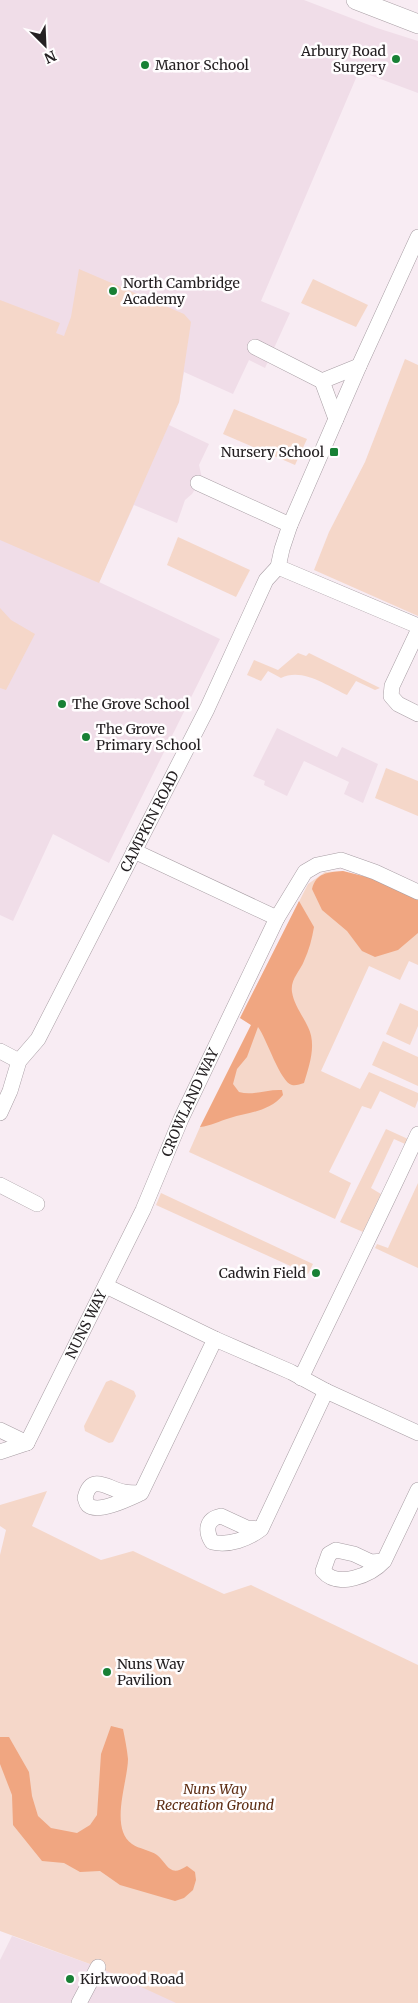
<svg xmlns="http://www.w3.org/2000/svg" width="418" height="2003" viewBox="0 0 418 2003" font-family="Merriweather,serif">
	<rect width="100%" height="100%" fill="#f8ecf3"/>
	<g fill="#f0dde8">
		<polygon points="0,0 304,0 377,28 418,41 418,93 359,71 261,301 290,313 265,368 249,360 233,394 184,372 179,402 169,425 209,444 199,465 202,478 192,494 185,500 177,523 134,505 99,582 220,639 109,863 53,834 13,921 0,915"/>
		<polygon points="277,728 337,757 342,747 378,764 363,803 344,794 349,782 304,761 287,796 264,785 265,781 253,776"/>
		<polygon points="12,1936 98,1967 179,2003 0,2003 0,1960"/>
	</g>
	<g fill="#f5d7c9">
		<polygon points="79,269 184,314 191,322 179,402 99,583 0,540 0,300 60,323 56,333 64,336 71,317"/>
		<polygon points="313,279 368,305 356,327 301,303"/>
		<polygon points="405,359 418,365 418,616 314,570 329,532 365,462"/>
		<polygon points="234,409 307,439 295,465 223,434"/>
		<polygon points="178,537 250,570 236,597 167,565"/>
		<polygon points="0,608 11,620 35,634 6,690 0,688"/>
		<path d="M298 653 306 656 309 653 380 688 375 690 356 681 347 695C328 686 302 667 281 678L268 671 261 681 247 675 254 660 278 670Z"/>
		<polygon points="386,768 418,781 418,816 375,798"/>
		<polygon points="343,871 418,900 418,965 409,961 400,980 369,966 321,1071 360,1089 369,1072 418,1093 418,1100 415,1108 380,1091 371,1109 362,1106 329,1172 351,1183 335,1219 189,1152 200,1127 251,1025 240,1018 308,884 325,872"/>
		<polygon points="400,1003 418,1011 418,1026 410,1045 386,1034"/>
		<polygon points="383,1041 418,1057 418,1086 372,1065"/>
		<polygon points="386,1129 408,1139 405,1144 394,1139 371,1188 381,1194 363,1232 340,1222"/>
		<polygon points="418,1183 418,1268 375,1248 377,1244 388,1248"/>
		<polygon points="161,1193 313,1264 308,1274 156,1205"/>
		<polygon points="111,1380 134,1391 136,1396 113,1442 109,1443 85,1431 84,1426 106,1382"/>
		<polygon points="47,1491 32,1526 101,1560 133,1551 224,1594 251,1585 418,1665 418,2003 176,2003 98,1967 0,1931 0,1555 6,1530 0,1526 0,1505"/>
	</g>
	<g fill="#f0a681">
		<path d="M343 871 371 878 418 900V933L398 950 375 957 362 951 347 931 322 910 312 889C316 873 328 872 343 871Z"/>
		<path d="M299 901 314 927C312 939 309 950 304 961 300 971 290 980 292 992 294 1005 303 1016 308 1027 317 1045 309 1066 304 1083 300 1084 296 1086 292 1085 280 1082 267 1039 258 1027L247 1057 237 1069 233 1084 239 1092C253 1096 267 1089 282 1090L283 1095C269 1112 249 1112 230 1118 219 1121 211 1126 200 1127L251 1025 240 1018Z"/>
		<path d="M111 1726 123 1729C125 1739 127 1749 128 1759 128 1781 109 1828 132 1844 139 1849 150 1850 157 1855 168 1864 169 1878 187 1866L195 1872 196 1880 193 1890 184 1898 175 1901 120 1885 100 1871 80 1872 64 1863 42 1861 13 1825 12 1795 0 1764V1737H9L29 1772 32 1796 38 1816 51 1828 77 1833 90 1825 97 1815 101 1754Z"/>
	</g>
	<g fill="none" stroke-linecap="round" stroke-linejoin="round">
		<defs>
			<g id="minor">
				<polyline points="255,347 322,381 359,366"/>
				<polyline points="322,381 336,419"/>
				<polyline points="198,483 290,525"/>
				<polyline points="278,567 418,626"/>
				<polyline points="418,631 392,686 391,696 398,704 418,714"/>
				<polyline points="134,851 277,918"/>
				<polyline points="0,1051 19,1061"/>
				<path id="s1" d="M0 1113 10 1091 19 1061 38 1039 207 709 266 580 278 567 282 549 290 525 359 366 418 237"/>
				<polyline points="0,1185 37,1204"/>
				<polyline points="106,1286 215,1339 291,1372 326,1391 418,1433"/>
				<path d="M301 1378C340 1297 380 1216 418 1134"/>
				<polyline points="0,1430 27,1443"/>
				<path id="s2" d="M0 1452 27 1443 143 1210 181 1119 277 918 305 872 317 865 341 860 375 872 418 892"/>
				<path d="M141 1493C136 1493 130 1493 124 1492 108 1489 91 1472 85 1498 86 1500 86 1503 88 1505 98 1514 130 1498 141 1493L215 1339"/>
				<path d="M261 1529 247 1528 221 1516C206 1519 205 1531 212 1542 229 1546 248 1539 261 1529L326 1391"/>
				<path d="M384 1561 371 1562 354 1554 336 1550 329 1554 323 1571C338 1589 371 1575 384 1561L418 1490"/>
				<polyline points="79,2003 98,1967"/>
			</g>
			<polyline id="tertiary" points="356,0 418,24"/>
		</defs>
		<use href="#minor" stroke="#a89ea4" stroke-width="16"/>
		<use href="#tertiary" stroke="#a89ea4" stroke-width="20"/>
		<use href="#minor" stroke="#fff" stroke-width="15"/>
		<use href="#tertiary" stroke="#fff" stroke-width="19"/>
	</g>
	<g fill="#188035" stroke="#fffdfe" stroke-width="2">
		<circle cx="396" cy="59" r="5"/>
		<circle cx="145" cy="65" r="5"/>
		<circle cx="113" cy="291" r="5"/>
		<rect x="329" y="447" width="10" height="10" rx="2.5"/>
		<circle cx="62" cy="704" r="5"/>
		<circle cx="86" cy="737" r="5"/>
		<circle cx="316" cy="1273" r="5"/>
		<circle cx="107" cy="1672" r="5"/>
		<circle cx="70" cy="1979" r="5"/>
	</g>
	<g text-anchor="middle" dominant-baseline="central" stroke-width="5" stroke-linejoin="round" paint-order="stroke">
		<g font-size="14" fill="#242022" stroke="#fffdfe" text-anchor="start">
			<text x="386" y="51" text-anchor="end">Arbury Road<tspan x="386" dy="16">Surgery</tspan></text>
			<text x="155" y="65">Manor School</text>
			<text x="123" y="283">North Cambridge<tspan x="123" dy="16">Academy</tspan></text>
			<text x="324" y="452" text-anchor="end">Nursery School</text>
			<text x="72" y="704">The Grove School</text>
			<text x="96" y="729">The Grove<tspan x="96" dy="16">Primary School</tspan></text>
			<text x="306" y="1273" text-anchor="end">Cadwin Field</text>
			<text x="117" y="1664">Nuns Way<tspan x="117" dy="16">Pavilion</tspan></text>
			<text x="80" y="1979">Kirkwood Road</text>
		</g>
		<g font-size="14" fill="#242022" stroke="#fffdfe">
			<text stroke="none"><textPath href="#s1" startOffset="329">CAMPKIN ROAD</textPath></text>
			<text stroke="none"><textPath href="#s2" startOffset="406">CROWLAND WAY</textPath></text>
			<text stroke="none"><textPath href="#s2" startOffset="161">NUNS WAY</textPath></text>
		</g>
		<g font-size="14" font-style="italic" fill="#5e2e14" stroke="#fffdfe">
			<text x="215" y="1789">Nuns Way<tspan x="215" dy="16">Recreation Ground</tspan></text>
		</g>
	</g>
	<g transform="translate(45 45) rotate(156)" stroke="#fffdfe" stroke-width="4" paint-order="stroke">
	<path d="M0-4L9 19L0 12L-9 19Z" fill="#242022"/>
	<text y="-8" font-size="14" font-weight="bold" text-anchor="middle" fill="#242022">N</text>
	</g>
</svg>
